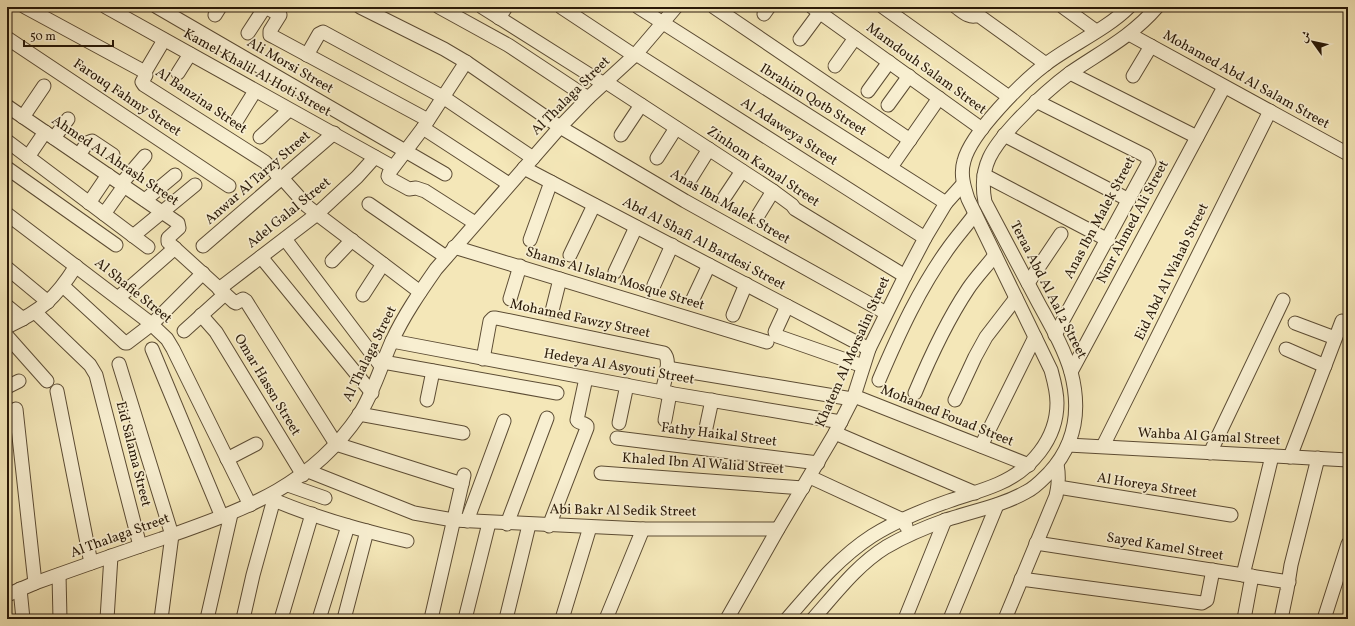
<svg xmlns="http://www.w3.org/2000/svg" width="1355" height="626" viewBox="0 0 1355 626" font-family="Vollkorn,Amiri,serif">
	<rect width="100%" height="100%" fill="#f4e7b8"/>
	<filter id="stains"><feTurbulence type="fractalNoise" baseFrequency=".005" numOctaves="4"/><feColorMatrix values="0 0 0 0 .2 0 0 0 0 .09 0 0 0 0 .02 0 0 0 .5 -.17"/></filter>
	<radialGradient id="worn" r=".72"><stop offset=".6" stop-color="#630" stop-opacity="0"/><stop offset="1" stop-color="#630" stop-opacity=".3"/></radialGradient>
	<g fill="none" stroke-linecap="round" stroke-linejoin="round">
		<defs>
			<g id="minor">
				<polyline points="25,7 145,72 146,75 142,82 144,85 265,162 274,171 281,180"/>
				<polyline points="106,7 393,167"/>
				<polyline points="157,7 445,174"/>
				<polyline points="265,7 280,15 270,31 270,35 274,37 428,120"/>
				<polyline points="360,7 444,49 466,62 560,127 685,201 886,313"/>
				<polyline points="439,7 508,45 588,98"/>
				<polyline points="482,7 604,84"/>
				<polyline points="561,7 635,56"/>
				<polyline points="638,7 946,203"/>
				<polyline points="714,7 910,140"/>
				<polyline points="812,7 982,129"/>
				<polyline points="883,7 1009,97"/>
				<path d="M956 7C963 12 970 19 978 15L1046 64"/>
				<polyline points="1063,7 1096,31"/>
				<polyline points="764,14 769,7"/>
				<polyline points="215,15 220,7"/>
				<polyline points="499,18 506,7"/>
				<polyline points="248,33 265,7"/>
				<polyline points="1129,34 1348,154"/>
				<polyline points="7,38 229,186"/>
				<polyline points="800,39 820,12"/>
				<polyline points="636,54 925,238"/>
				<polyline points="307,55 319,34 323,32 443,97 533,158"/>
				<polyline points="466,62 423,128 389,173 388,176 389,178 409,189 416,188 425,191 475,223"/>
				<polyline points="835,66 855,38"/>
				<polyline points="145,72 164,40"/>
				<polyline points="178,73 190,54"/>
				<polyline points="1070,73 1197,137"/>
				<polyline points="1133,76 1151,46"/>
				<polyline points="606,82 773,191 792,205 795,209 905,276"/>
				<polyline points="868,91 889,62"/>
				<polyline points="1036,101 1146,156 1149,162 1055,335"/>
				<polyline points="888,105 909,76"/>
				<polyline points="7,106 178,223 179,228 168,238 168,242 234,302 236,303 243,299 246,301 336,444 462,484"/>
				<polyline points="23,117 44,86"/>
				<polyline points="237,120 255,91"/>
				<polyline points="423,128 509,184"/>
				<polyline points="621,135 641,105"/>
				<polyline points="1004,135 1129,200"/>
				<polyline points="260,137 289,110"/>
				<polyline points="54,138 68,119"/>
				<polyline points="7,141 148,247"/>
				<polyline points="79,155 87,143 92,141 113,155"/>
				<polyline points="28,157 45,132"/>
				<polyline points="657,158 676,128"/>
				<polyline points="891,167 939,98"/>
				<polyline points="7,168 116,245"/>
				<polyline points="524,168 869,349"/>
				<polyline points="984,175 1108,240"/>
				<polyline points="282,178 307,206 317,214 420,292"/>
				<polyline points="691,178 709,149"/>
				<polyline points="121,184 145,156"/>
				<polyline points="724,198 742,171"/>
				<polyline points="145,200 175,175"/>
				<polyline points="89,203 108,175"/>
				<polyline points="369,204 446,257"/>
				<polyline points="7,214 149,322 167,339 173,349 250,505"/>
				<polyline points="104,214 124,186"/>
				<polyline points="757,217 773,191"/>
				<polyline points="133,236 195,185"/>
				<polyline points="285,239 381,366"/>
				<polyline points="530,240 551,182"/>
				<polyline points="203,246 334,133"/>
				<polyline points="454,247 767,342"/>
				<polyline points="570,255 594,205"/>
				<polyline points="261,257 372,393"/>
				<polyline points="332,261 352,240"/>
				<polyline points="7,268 48,302"/>
				<polyline points="615,272 636,227"/>
				<polyline points="1028,283 1061,234"/>
				<polyline points="654,285 672,245"/>
				<polyline points="63,286 125,343 127,343 152,324 203,273"/>
				<polyline points="219,289 317,214 357,177 375,157"/>
				<polyline points="363,295 383,264"/>
				<polyline points="118,298 175,248"/>
				<polyline points="510,299 520,266"/>
				<polyline points="693,299 709,265"/>
				<polyline points="7,306 23,319"/>
				<polyline points="787,306 775,332 777,336 863,366"/>
				<polyline points="552,311 560,279"/>
				<polyline points="35,312 90,365 96,375 140,546"/>
				<polyline points="201,315 216,332 303,475"/>
				<polyline points="733,315 746,284"/>
				<polyline points="1295,323 1335,338"/>
				<path d="M7 327C42 310 55 299 76 266"/>
				<polyline points="184,331 225,294"/>
				<polyline points="7,336 47,381"/>
				<polyline points="392,341 662,392 841,422"/>
				<polyline points="152,349 222,517"/>
				<polyline points="1286,349 1325,366"/>
				<path d="M483 359 490 321 493 318H496L664 353C672 361 664 382 662 392"/>
				<polyline points="383,362 557,393"/>
				<polyline points="119,364 172,535 161,619"/>
				<polyline points="667,368 852,399"/>
				<polyline points="1071,372 1224,87"/>
				<path d="M879 380C899 333 920 287 950 246 958 235 967 225 975 214"/>
				<polyline points="7,387 19,381"/>
				<polyline points="57,391 91,563"/>
				<path d="M915 393C930 357 946 322 968 289 976 277 986 267 995 255"/>
				<polyline points="854,396 1029,465"/>
				<polyline points="427,400 433,371"/>
				<polyline points="955,400 975,357 986,337 1016,298"/>
				<polyline points="16,409 35,583"/>
				<polyline points="359,414 463,433"/>
				<polyline points="665,420 670,393"/>
				<polyline points="619,423 627,385"/>
				<polyline points="706,428 712,400"/>
				<polyline points="835,433 975,493"/>
				<polyline points="617,438 818,463"/>
				<polyline points="1068,445 1348,460"/>
				<polyline points="981,446 1035,337"/>
				<polyline points="1103,446 1270,111"/>
				<polyline points="1210,453 1283,300"/>
				<polyline points="1290,457 1342,321"/>
				<polyline points="227,459 256,444"/>
				<polyline points="308,471 414,513 453,520 643,529 778,529"/>
				<polyline points="601,473 803,488"/>
				<polyline points="810,477 903,520 906,526"/>
				<polyline points="288,485 325,498"/>
				<polyline points="1058,487 1231,515"/>
				<path d="M267 497C312 517 359 530 407 541"/>
				<polyline points="467,521 504,421"/>
				<polyline points="507,524 547,418"/>
				<path d="M549 526 587 428V426C584 422 579 424 577 420L586 378"/>
				<polyline points="1036,543 1289,582"/>
				<polyline points="59,575 60,619"/>
				<polyline points="1243,575 1272,456"/>
				<polyline points="1021,579 1202,603 1207,600 1213,570"/>
				<polyline points="20,589 23,619"/>
				<path d="M7 595 35 583C77 568 119 553 161 539 241 510 309 489 359 415 374 392 381 365 392 341 404 315 420 292 436 269L560 127 588 98 636 54 676 7"/>
				<polyline points="107,619 111,556"/>
				<polyline points="207,619 231,514"/>
				<polyline points="243,619 253,575 274,499"/>
				<polyline points="281,619 312,514"/>
				<polyline points="319,619 348,526"/>
				<polyline points="344,619 367,531"/>
				<polyline points="431,619 464,475"/>
				<polyline points="465,619 489,523"/>
				<polyline points="506,619 529,525"/>
				<polyline points="562,619 590,527"/>
				<polyline points="606,619 643,529"/>
				<polyline points="727,619 778,529 835,433 854,396 869,349 905,276 925,238 946,203 963,184"/>
				<path d="M787 619C813 589 838 558 872 536 896 521 923 510 949 501 966 495 982 491 998 484 1031 470 1057 439 1057 403 1057 391 1054 381 1051 370L968 199C964 187 960 174 964 161 971 133 1022 82 1046 64 1071 45 1107 29 1129 7"/>
				<path d="M813 619C836 593 857 565 886 547 905 536 926 527 946 520 973 511 1001 506 1026 492 1035 488 1042 480 1049 473 1076 444 1081 410 1071 372 1064 348 1051 326 1039 304 1021 270 1003 236 985 202 978 166 993 147 1016 122 1033 104 1051 87 1070 73 1102 51 1131 37 1157 7"/>
				<polyline points="905,619 945,520"/>
				<polyline points="950,619 997,505"/>
				<path d="M1005 619 1056 496C1059 485 1059 475 1057 464"/>
				<polyline points="1244,619 1252,576"/>
				<polyline points="1281,619 1287,590 1291,565 1318,458"/>
				<polyline points="1324,619 1348,544"/>
			</g>
		</defs>
		<use href="#minor" stroke="#5c4c34" stroke-width="15"/>
		<use href="#minor" stroke="#f8efd1" stroke-width="13"/>
	</g>
	<g text-anchor="middle" dominant-baseline="central" stroke-width="3.5" stroke-linejoin="round" paint-order="stroke">
		<g font-size="14" fill="#291908" stroke="#f8efd1">
			<text transform="translate(290 66) rotate(30)">Ali Morsi Street</text>
			<text transform="translate(926 69) rotate(36)">Mamdouh Salam Street</text>
			<text transform="translate(257 73) rotate(29)">Kamel Khalil Al Hoti Street</text>
			<text transform="translate(1246 80) rotate(29)">Mohamed Abd Al Salam Street</text>
			<text transform="translate(571 96) rotate(-45)">Al Thalaga Street</text>
			<text transform="translate(127 98) rotate(34)">Farouq Fahmy Street</text>
			<text transform="translate(813 100) rotate(32)">Ibrahim Qotb Street</text>
			<text transform="translate(201 101) rotate(34)">Al Banzina Street</text>
			<text transform="translate(789 132) rotate(33)">Al Adaweya Street</text>
			<text transform="translate(115 161) rotate(34)">Ahmed Al Ahrash Street</text>
			<text transform="translate(763 167) rotate(34)">Zinhom Kamal Street</text>
			<text transform="translate(258 178) rotate(-41)">Anwar Al Tarzy Street</text>
			<text transform="translate(730 207) rotate(30)">Anas Ibn Malek Street</text>
			<text transform="translate(289 213) rotate(-39)">Adel Galal Street</text>
			<text transform="translate(1100 218) rotate(-62)">Anas Ibn Malek Street</text>
			<text transform="translate(1133 222) rotate(-62)">Nmr Ahmed Ali Street</text>
			<text transform="translate(704 244) rotate(28)">Abd Al Shafi Al Bardesi Street</text>
			<text transform="translate(1172 272) rotate(-64)">Eid Abd Al Wahab Street</text>
			<text transform="translate(615 279) rotate(17)">Shams Al Islam Mosque Street</text>
			<text transform="translate(1048 290) rotate(63)">Teraa Abd Al Aal 2 Street</text>
			<text transform="translate(133 291) rotate(39)">Al Shafie Street</text>
			<text transform="translate(580 319) rotate(12)">Mohamed Fawzy Street</text>
			<text transform="translate(853 352) rotate(-66)">Khatem Al Morsalin Street</text>
			<text transform="translate(370 354) rotate(-64)">Al Thalaga Street</text>
			<text transform="translate(619 367) rotate(10)">Hedeya Al Asyouti Street</text>
			<text transform="translate(267 385) rotate(59)">Omar Hassn Street</text>
			<text transform="translate(947 416) rotate(22)">Mohamed Fouad Street</text>
			<text transform="translate(719 435) rotate(7)">Fathy Haikal Street</text>
			<text transform="translate(1209 437) rotate(3)">Wahba Al Gamal Street</text>
			<text transform="translate(133 454) rotate(76)">Eid Salama Street</text>
			<text transform="translate(703 464) rotate(4)">Khaled Ibn Al Walid Street</text>
			<text transform="translate(1147 486) rotate(9)">Al Horeya Street</text>
			<text transform="translate(623 511) rotate(1)">Abi Bakr Al Sedik Street</text>
			<text transform="translate(120 536) rotate(-20)">Al Thalaga Street</text>
			<text transform="translate(1165 547) rotate(9)">Sayed Kamel Street</text>
		</g>
	</g>
	<rect width="1355" height="626" fill="none" stroke="#f4e7b8" stroke-width="24"/>
	<rect x="8" y="8" width="1339" height="610" fill="none" stroke="#291908" stroke-width="2"/>
	<rect x="12" y="12" width="1331" height="602" fill="none" stroke="#291908"/>
	<g transform="translate(1313 42) rotate(303)" stroke="#f8efd1" stroke-width="3" paint-order="stroke">
	<path d="M0-3L7 15L0 10L-7 15Z" fill="#291908"/>
	<text y="-6" font-size="11" font-weight="bold" text-anchor="middle" fill="#291908">ش</text>
	</g>
	<path d="M24 40v6h89v-6" fill="none" stroke="#291908" stroke-width="2"/>
	<text x="30" y="40" font-size="12" fill="#291908" stroke="#f8efd1" stroke-width="3" paint-order="stroke">50 m</text>
	<rect width="100%" height="100%" filter="url(#stains)"/>
	<rect width="100%" height="100%" fill="url(#worn)"/>
</svg>
